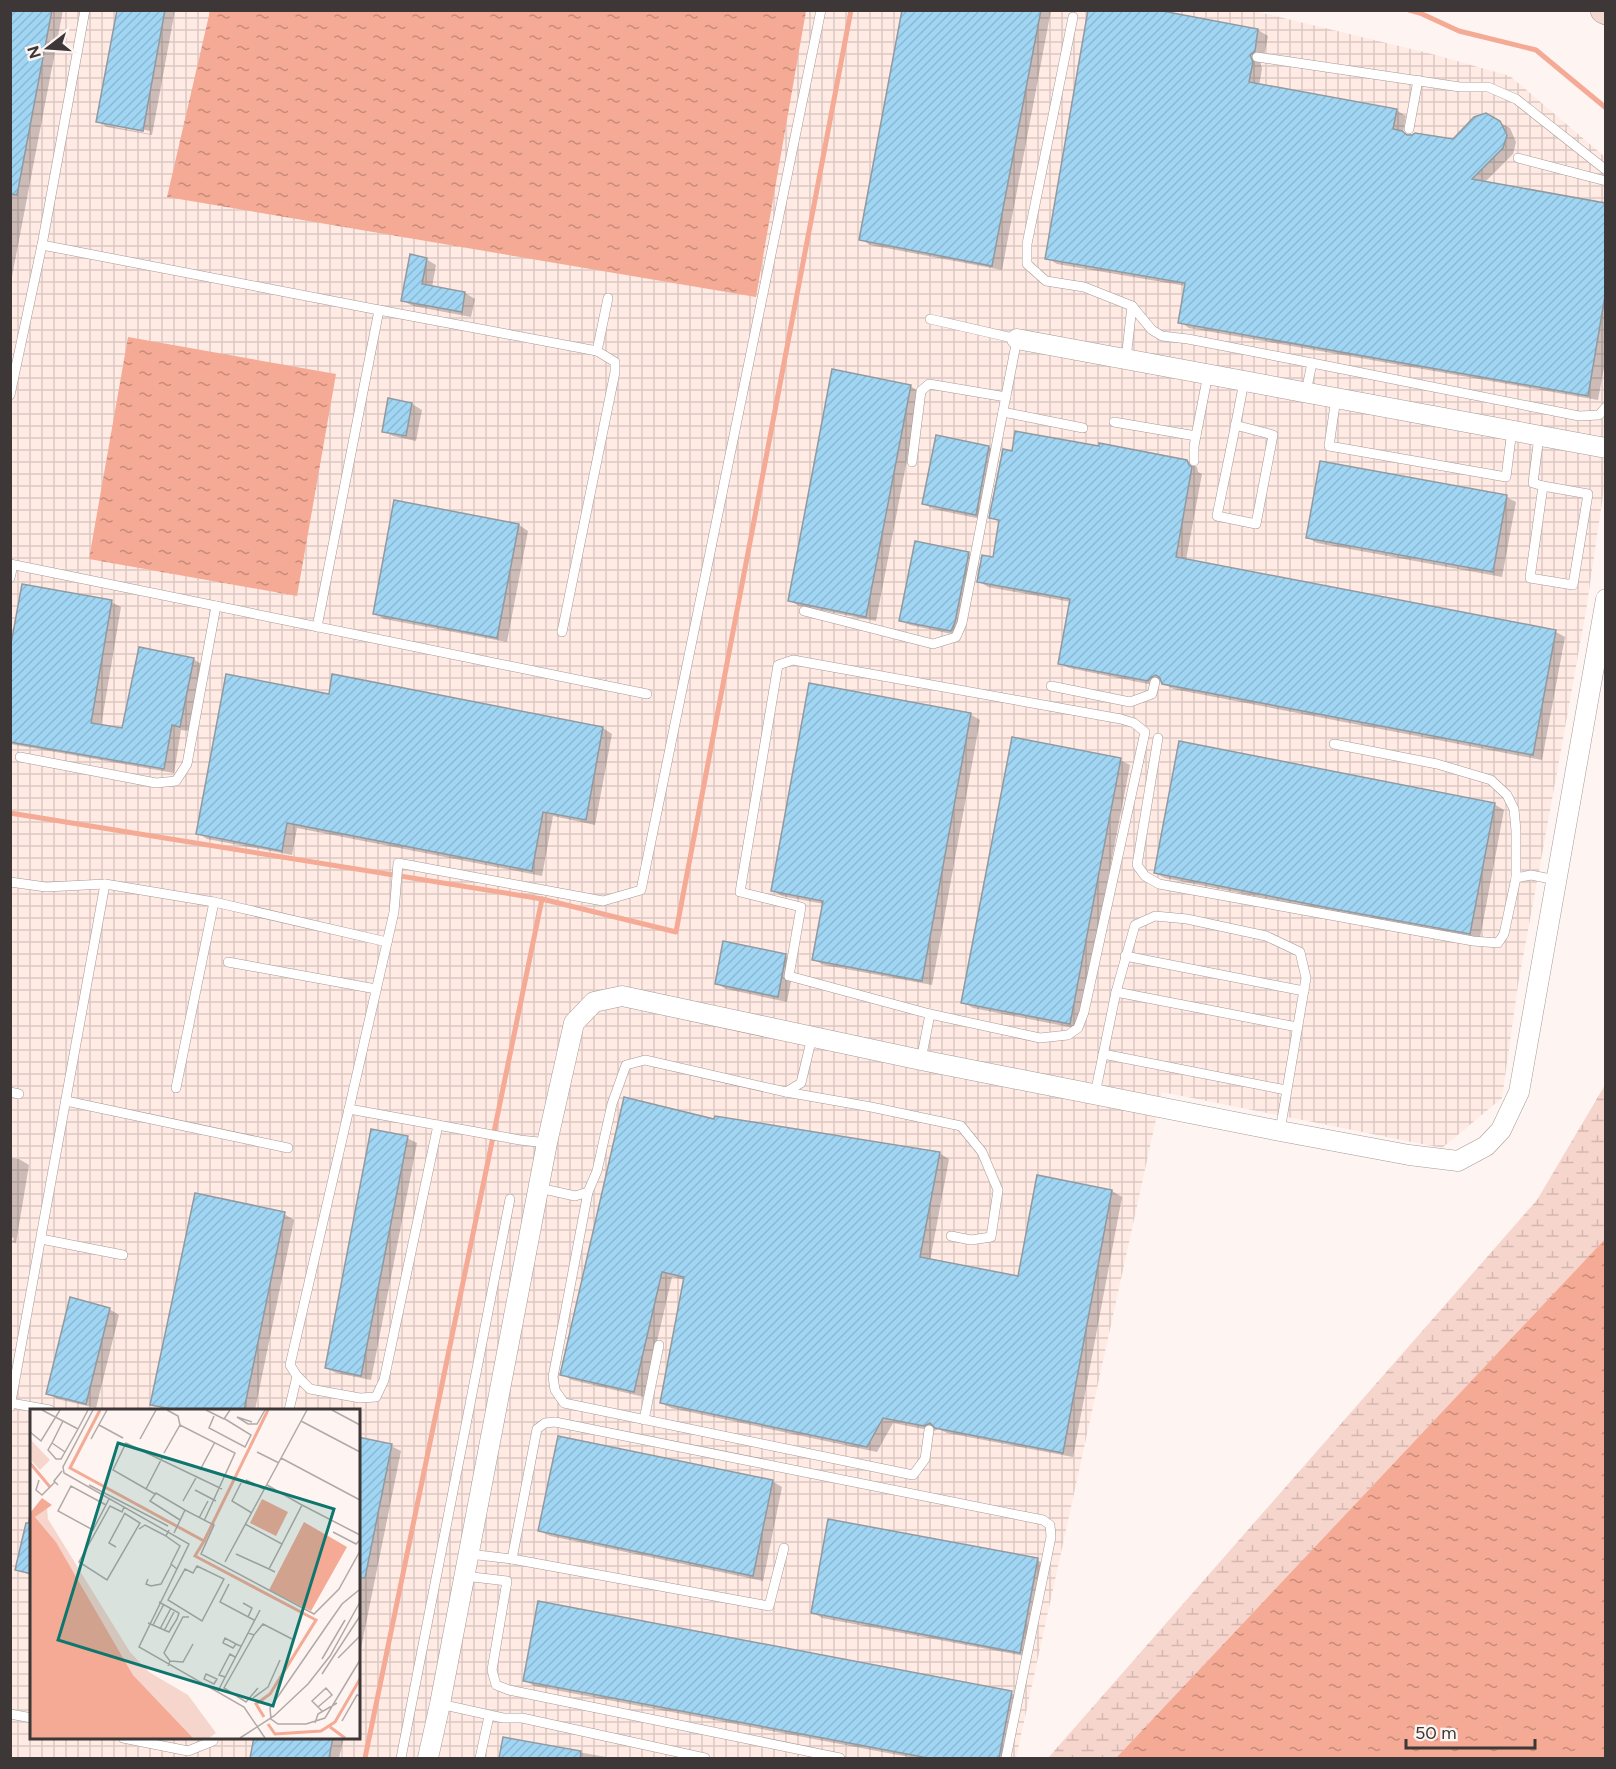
<svg xmlns="http://www.w3.org/2000/svg" width="1616" height="1769" viewBox="0 0 1616 1769" font-family="Figtree,sans-serif">
	<defs>
		<pattern id="industrial-grid" width="8" height="8" patternUnits="userSpaceOnUse" patternTransform="scale(1.5)"><rect width="8" height="8" fill="#ffeae4"/><path d="M0 4h8M4 0v8" fill="none" stroke="#dbc9c4"/></pattern>
		<pattern id="wetland-marsh" width="20" height="14" patternUnits="userSpaceOnUse" patternTransform="scale(1.5)"><rect width="20" height="14" fill="#f6d5cc"/><path d="M1 5h8M5 5V1M11 12h8M15 12V8" fill="none" stroke="#d4b8b0"/></pattern>
		<pattern id="water-ripples" width="26" height="14" patternUnits="userSpaceOnUse" patternTransform="scale(1.5)"><rect width="26" height="14" fill="#f4aa95"/><path d="M2 4q2-2 4 0t4 0M15 11q2-2 4 0t4 0" fill="none" stroke="#c78b7a"/></pattern>
		<pattern id="building-hatch" width="6" height="6" patternUnits="userSpaceOnUse" patternTransform="scale(1.5)"><rect width="6" height="6" fill="#a0d6f4"/><path d="M-1 1l2-2M0 6l6-6M5 7l2-2" fill="none" stroke="#8bb8d2"/></pattern>
	</defs>
	<rect width="100%" height="100%" fill="#fef5f2"/>
	<path fill="url(#industrial-grid)" fill-rule="evenodd" d="M11 11H1254L1432 54 1510 76 1605 157V482L1586 611 1558 767 1518 985 1502 1098 1442 1148 1162 1092 1016 1758H11ZM32 1410H358V1738H32Z"/>
	<polygon fill="url(#wetland-marsh)" points="1605,1085 1605,1239 1116,1758 1048,1758 1537,1200"/>
	<g fill="url(#water-ripples)">
		<polygon points="210,11 806,11 756,297 167,197"/>
		<polygon points="128,337 336,374 297,596 89,559"/>
		<polygon points="1605,1239 1605,1758 1116,1758"/>
	</g>
	<g fill="#0003" fill-rule="evenodd">
		<polygon points="10,10 63,10 10,287"/>
		<path d="M118 10H175L152 135 107 127 98 121ZM106 122 150 131V134L106 125Z"/>
		<polygon points="904,10 1051,10 1002,270 870,245 861,239"/>
		<polygon points="1148,10 1258,30 1268,36 1264,56 1260,61 1262,69 1259,86 1396,110 1406,116 1403,133 1410,137 1453,141 1486,115 1510,128 1516,142 1513,154 1484,183 1606,204 1606,357 1598,400 1189,328 1180,322 1186,286 1057,264 1047,258"/>
		<polygon points="426,259 436,265 432,287 465,293 475,299 471,317 413,306 403,301"/>
		<polygon points="910,386 920,392 876,621 799,606 789,600"/>
		<polygon points="389,400 412,404 422,410 416,441 393,436 384,431"/>
		<polygon points="937,436 989,447 999,453 986,520 933,509 923,503"/>
		<polygon points="1187,461 1197,467 1198,472 1202,474 1186,560 1556,632 1565,637 1542,760 1173,689 1163,683 1162,679 1158,686 1069,668 1060,663 1071,602 988,587 978,581 994,558 1000,523 991,517"/>
		<polygon points="1506,497 1516,502 1502,577 1317,543 1307,537"/>
		<polygon points="519,525 528,531 507,642 384,619 374,613"/>
		<polygon points="968,553 978,559 961,636 910,625 900,620"/>
		<polygon points="111,602 121,607 101,726 123,730 193,659 203,665 189,731 181,730 174,773 10,744 10,658"/>
		<polygon points="330,696 603,728 612,734 595,825 553,816 542,876 297,828 292,855 207,839 198,833"/>
		<polygon points="970,714 980,720 932,985 824,965 814,960 824,904 782,896 772,890"/>
		<polygon points="1120,760 1130,765 1079,1029 973,1008 963,1002"/>
		<polygon points="1494,804 1504,810 1480,938 1345,914 1165,878 1155,873"/>
		<polygon points="785,956 795,961 787,1002 726,989 716,983"/>
		<polygon points="716,1121 939,1153 949,1159 930,1261 1019,1278 1038,1177 1112,1191 1122,1197 1073,1457 947,1433 939,1429 934,1431 893,1423 877,1452 671,1408 662,1403 685,1280 672,1277 644,1397 572,1380 562,1374"/>
		<polygon points="407,1138 417,1143 371,1380 336,1373 326,1368"/>
		<polygon points="10,1158 19,1159 29,1165 16,1243 10,1242 10,1240 13,1241 14,1238 10,1237"/>
		<polygon points="284,1214 294,1220 255,1410 166,1410 152,1404"/>
		<polygon points="109,1309 119,1315 96,1408 57,1399 48,1393"/>
		<polygon points="358,1439 391,1446 401,1451 358,1663"/>
		<polygon points="772,1481 782,1487 763,1581 550,1536 540,1531"/>
		<polygon points="32,1503 32,1576 17,1569"/>
		<polygon points="1037,1560 1047,1565 1030,1657 822,1618 812,1612"/>
		<polygon points="524,1680 1011,1693 1021,1698 1010,1758 914,1758 534,1686"/>
		<polygon points="256,1738 344,1738 339,1758 252,1758"/>
		<polygon points="504,1739 612,1758 501,1758"/>
	</g>
	<g fill="none" stroke-linecap="round" stroke-linejoin="round">
		<g stroke="#f4aa95" stroke-width="5">
			<polyline points="1409,10 1420,13 1459,31 1536,50 1606,108"/>
			<polyline points="10,813 542,899"/>
			<polyline points="365,1758 542,899 676,932 851,10"/>
		</g>
	</g>
	<g fill="url(#building-hatch)" stroke="#919aa0" stroke-width="1.5">
		<polygon points="10,10 52,10 17,195 10,194"/>
		<polygon points="117,10 165,10 143,131 96,122"/>
		<polygon points="902,10 1041,10 992,266 859,240"/>
		<polygon points="1088,10 1157,10 1258,29 1255,51 1250,55 1253,62 1249,82 1397,109 1393,129 1402,131 1407,135 1412,135 1415,133 1453,139 1474,117 1486,113 1500,121 1507,135 1503,148 1472,179 1605,203 1605,296 1588,396 1178,323 1185,283 1045,259"/>
		<polygon points="410,254 427,258 422,284 465,292 462,312 401,301"/>
		<polygon points="832,369 911,385 866,617 788,601"/>
		<polygon points="388,398 412,403 406,436 382,432"/>
		<polygon points="1015,431 1099,446 1099,443 1187,460 1189,465 1192,467 1176,557 1556,630 1533,755 1162,684 1160,678 1156,675 1151,677 1148,681 1058,664 1070,599 977,582 982,555 993,557 999,520 989,518 1003,449 1012,451"/>
		<polygon points="936,435 989,446 976,515 922,504"/>
		<polygon points="1320,461 1507,495 1493,572 1306,538"/>
		<polygon points="394,500 519,524 497,638 373,614"/>
		<polygon points="915,541 969,552 955,622 951,631 899,621"/>
		<polygon points="22,584 112,600 91,723 122,728 139,647 194,658 180,727 172,725 164,769 10,742 10,649"/>
		<polygon points="226,674 329,694 332,674 603,727 586,820 543,812 532,871 287,823 282,851 196,834"/>
		<polygon points="809,683 971,713 922,981 812,960 823,901 771,891"/>
		<polygon points="1012,737 1121,758 1070,1024 961,1003"/>
		<polygon points="1179,741 1495,803 1470,934 1334,909 1154,873"/>
		<polygon points="723,941 786,954 778,997 715,984"/>
		<polygon points="624,1097 714,1119 715,1116 940,1152 920,1257 1018,1276 1037,1175 1112,1190 1063,1453 935,1428 930,1423 924,1426 883,1418 867,1447 660,1403 684,1277 662,1272 634,1392 560,1375"/>
		<polygon points="371,1129 408,1136 361,1376 325,1368"/>
		<polygon points="195,1193 285,1212 244,1410 177,1410 150,1405"/>
		<polygon points="70,1297 110,1308 86,1404 46,1394"/>
		<polygon points="558,1436 773,1480 753,1576 538,1531"/>
		<polygon points="358,1437 392,1444 365,1578 358,1577"/>
		<polygon points="828,1519 1038,1558 1020,1653 811,1613"/>
		<polygon points="26,1523 32,1523 32,1574 15,1570"/>
		<polygon points="538,1601 1012,1691 999,1758 928,1758 523,1681"/>
		<polygon points="254,1737 333,1737 329,1758 250,1758"/>
		<polygon points="503,1737 581,1751 580,1758 499,1758"/>
	</g>
	<g fill="none" stroke-linecap="round" stroke-linejoin="round">
		<defs>
			<g id="lane">
				<polyline points="1073,17 1027,244 1027,264 1046,281 1084,287 1132,306 1126,359"/>
				<polyline points="1257,57 1460,87 1488,87 1516,99 1606,170"/>
				<polyline points="1409,129 1418,80"/>
				<polyline points="1518,158 1606,181"/>
				<polyline points="42,245 85,10"/>
				<polyline points="1132,306 1152,330 1162,336 1188,339 1312,363 1579,416 1599,415 1606,407"/>
				<polyline points="1306,392 1312,363"/>
				<polyline points="10,395 42,245 379,310"/>
				<polyline points="1336,398 1329,446 1506,477 1512,430"/>
				<polyline points="1003,412 1083,428"/>
				<polyline points="1114,422 1196,436"/>
				<path d="M1235 425 1273 435 1256 524 1217 516C1226 471 1236 426 1244 381"/>
				<polyline points="1539,436 1533,483 1543,486"/>
				<polyline points="1194,461 1194,446 1208,374"/>
				<polyline points="912,462 921,391 929,384 1006,397"/>
				<polygon points="1543,486 1588,494 1573,585 1530,578"/>
				<polyline points="10,564 647,694"/>
				<polyline points="10,578 13,565"/>
				<polyline points="804,611 933,644 956,637 962,623 1017,339 930,319"/>
				<polyline points="317,627 379,310 597,351 608,298"/>
				<polyline points="562,632 615,372 615,362 597,351"/>
				<polygon points="793,660 1121,719 1134,723 1145,732 1084,1012 1078,1028 1068,1035 1040,1038 930,1014 789,976 801,907 740,892 778,665"/>
				<polyline points="1051,686 1130,702 1152,694 1155,682"/>
				<polyline points="1158,738 1137,865 1145,876 1159,884 1473,941 1498,943 1504,934 1516,878 1531,875 1556,880"/>
				<polyline points="1334,744 1437,764 1491,780 1507,795 1514,809 1516,831 1516,878"/>
				<polyline points="20,757 156,783 176,781 187,764 216,606"/>
				<polyline points="10,882 46,887 105,884 214,902 387,942"/>
				<polyline points="1125,956 1304,991"/>
				<polyline points="228,962 376,989"/>
				<polyline points="1116,992 1297,1027"/>
				<polyline points="1103,1054 1286,1090"/>
				<polyline points="921,1060 930,1014"/>
				<polyline points="176,1088 214,902"/>
				<polyline points="10,1092 19,1094"/>
				<polyline points="786,1092 871,1107 961,1126 982,1152 998,1190 991,1237 971,1240 951,1236"/>
				<polyline points="1095,1094 1116,992 1135,925 1155,916 1187,919 1266,936 1300,952 1306,978 1280,1131"/>
				<polyline points="66,1101 288,1148"/>
				<polyline points="349,1109 290,1365 297,1376 310,1389 360,1398 376,1397 384,1380 438,1125"/>
				<polyline points="547,1143 520,1140 349,1109 394,912 398,863 603,901 641,890 821,10"/>
				<polyline points="539,1188 575,1196 588,1192 597,1171 612,1104 626,1065 645,1060 786,1092 801,1083 812,1037"/>
				<polyline points="588,1192 553,1377 555,1390 564,1403 913,1475 925,1459 929,1430"/>
				<polyline points="41,1239 123,1255"/>
				<polyline points="11,1403 50,1410"/>
				<polyline points="10,1407 105,884"/>
				<polyline points="289,1410 297,1376"/>
				<polyline points="644,1420 659,1345"/>
				<polyline points="469,1554 512,1559 769,1606 784,1548"/>
				<polyline points="512,1559 537,1429 545,1423 555,1422 1043,1520 1050,1525 1051,1537 1006,1758"/>
				<polyline points="464,1576 507,1581 492,1670 496,1685 509,1690 840,1758"/>
				<polyline points="440,1704 503,1718 522,1718 705,1758"/>
				<polyline points="10,1714 32,1718"/>
				<polyline points="123,1738 188,1751 213,1741 214,1738"/>
				<polyline points="401,1758 510,1199"/>
				<polyline points="480,1758 489,1716"/>
			</g>
			<g id="street">
				<polyline points="1017,339 1606,448"/>
				<polyline points="428,1758 440,1704 547,1143 574,1023 594,1002 622,996 921,1060 1280,1131 1409,1155 1458,1161 1486,1146 1501,1130 1519,1092 1606,599"/>
			</g>
			<polyline id="secondary" points="1604,10 1606,11"/>
		</defs>
		<use href="#lane" stroke="#a59a97" stroke-width="10"/>
		<use href="#street" stroke="#a59a97" stroke-width="21"/>
		<use href="#secondary" stroke="#a59a97" stroke-width="28"/>
		<use href="#lane" stroke="#fff" stroke-width="9"/>
		<use href="#street" stroke="#fff" stroke-width="20"/>
		<use href="#secondary" stroke="#f4d9d1" stroke-width="27"/>
	</g>
	<g transform="translate(30 1409)">
		<rect width="330" height="330" fill="#fef5f2"/>
		<path d="M0 30 20 51 10 61 0 50Z" fill="#f6d5cc"/>
		<path d="M17 99 18 110 100 243 119 263 158 286 186 324 179 329H163L103 266 26 133 5 108Z" fill="#f6d5cc"/>
		<path d="M12 89 22 96 5 108 26 133 103 266 163 329H0V104ZM232 90 258 103 246 127 220 114ZM274 113 317 138 281 202 239 181Z" fill="#f4aa95"/>
		<path fill="none" stroke="#f4aa95" stroke-width="3" d="M70 1 40 59 174 132 165 147 286 211 240 285 226 295 234 308M0 54 20 78M174 132 238 1M238 315 245 325 291 322 305 313 330 270M300 318 315 329"/>
		<path fill="none" stroke="#b1a9a7" stroke-width="1.5" d="M12 1 48 20M63 1 33 58 34 64 159 135 109 238 214 298 235 329M137 1 148 7 150 16M176 1 194 10 200 1M302 1 330 16M184 7 179 19 215 38 221 26 195 10M271 12 330 43M222 13 207 8 218 15H227L235 1M69 16 93 29M0 23 11 32 30 1M61 30 77 1M110 30 126 1M22 34 33 12M35 43 22 34 18 41 26 50H31L35 43 48 20 58 1M227 43 249 54M134 44 150 16 205 44 174 112M251 49 330 91M170 61 185 33M9 71 6 81 12 86 25 73M216 71 234 80M211 74 202 92 222 104M28 76 24 72 32 62M59 76 138 117M237 76 272 96 252 135M116 80 132 49M165 81 186 92M125 85 83 61 96 34 192 80M153 92 167 67M76 96 41 77 28 102 63 121 79 90M272 96 330 126M94 98 92 103 80 97 49 153 77 171 110 114 94 104M169 109 178 92M150 111 120 92 126 84 155 101M215 115 252 135 239 160 245 163M109 120 115 116 136 127M139 121 136 127 150 137 141 155 147 160M303 123 326 135 330 131M144 124 155 101 184 116 171 145 284 205 309 180 330 142M86 138 79 134 95 104M206 145 239 160M195 153 277 1M167 157 194 170 172 212 138 191 155 160 163 164ZM118 170 116 175 121 177 131 175 141 156M199 175 190 193 224 211M213 194 222 199 218 208M118 214 139 223 147 210 149 204 129 193M298 215 240 299 241 310 248 315H276L295 309 330 251M298 215 312 195 329 181M123 216 134 195M130 220 141 199M134 222 145 201M218 224 224 226 233 215 262 230M224 226 194 279 216 293 228 279M206 235 203 239 193 234 195 229 206 235 208 236 211 237M308 249 330 227M292 250 315 211M140 252 153 253 163 235M138 257 140 252 134 244 153 208H159M176 265 187 270 184 275 174 270ZM292 265 330 207M195 268 189 266 200 245 205 248M188 282 230 201M223 289 238 278 250 251M288 298 302 286 296 279 282 292 292 302M312 312 327 286 330 287M285 314 288 305 307 294M210 329 244 307 278 275 300 247 330 193"/>
		<path fill="#0f766e" fill-opacity="0.15" stroke="#0f766e" stroke-width="3" d="M88 34 304 100 243 297 28 231Z"/>
		<rect width="330" height="330" fill="none" stroke="#3d3837" stroke-width="3"/>
	</g>
	<rect width="1616" height="1769" fill="none" stroke="#3d3837" stroke-width="24"/>
	<g transform="translate(48 48) rotate(253)" stroke="#fef5f2" stroke-width="4.5" paint-order="stroke">
	<path d="M0-4.5L10 22L0 15L-10 22Z" fill="#3d3837"/>
	<text y="-9" font-size="16" font-weight="bold" text-anchor="middle" fill="#3d3837">N</text>
	</g>
	<path d="M1406 1739v9h129v-9" fill="none" stroke="#3d3837" stroke-width="3"/>
	<text x="1415" y="1739" font-size="18" fill="#3d3837" stroke="#fef5f2" stroke-width="4.5" paint-order="stroke">50 m</text>
</svg>
